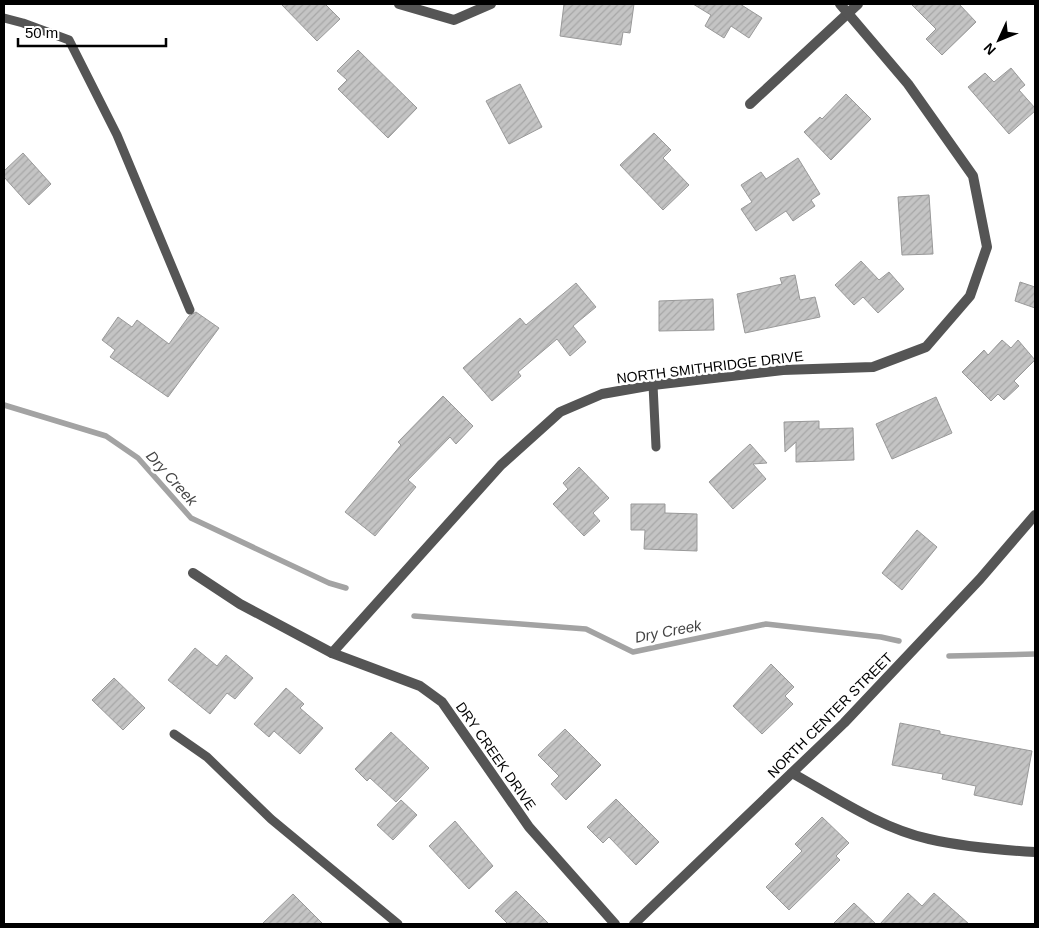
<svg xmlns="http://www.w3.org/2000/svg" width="1039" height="928" viewBox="0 0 1039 928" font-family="Helvetica,sans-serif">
	<defs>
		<pattern id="building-hatch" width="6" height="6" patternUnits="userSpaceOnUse" patternTransform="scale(1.25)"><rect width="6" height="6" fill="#c4c4c4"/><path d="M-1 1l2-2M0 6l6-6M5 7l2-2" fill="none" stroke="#a7a7a7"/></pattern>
	</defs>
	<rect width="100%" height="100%" fill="#fff"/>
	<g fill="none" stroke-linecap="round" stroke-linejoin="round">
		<g stroke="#a3a3a3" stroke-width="5.5">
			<polyline points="4,405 106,436 138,458 191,518 329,583 346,588"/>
			<polyline points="414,616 586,629 633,652 766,624 881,637 899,641"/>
			<polyline points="949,656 1035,654"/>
		</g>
	</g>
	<g fill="url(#building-hatch)" stroke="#999">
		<polygon points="281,4 325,4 340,19 317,41"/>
		<polygon points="564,4 634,4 630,33 623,32 621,45 560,36"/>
		<polygon points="693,4 740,4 762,18 749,38 731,26 724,38 705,26 711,15"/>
		<polygon points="911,4 959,4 976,22 942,55 926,39 936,29"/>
		<polygon points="358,50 417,108 388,138 338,89 347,80 337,71"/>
		<polygon points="1011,68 1025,85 1019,90 1035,108 1035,111 1009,134 968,87 985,73 994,82"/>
		<polygon points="520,84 542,127 509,144 486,101"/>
		<polygon points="846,94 871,119 831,160 804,132 820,117 822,119"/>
		<polygon points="654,133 671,150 663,158 689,185 663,210 620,165"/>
		<polygon points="23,153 51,184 29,205 4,177 4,171"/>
		<polygon points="798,158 820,194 811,200 815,206 793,221 786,211 756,231 741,209 752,202 741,185 761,172 766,179"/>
		<polygon points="929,195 933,254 902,255 898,197"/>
		<polygon points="861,261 879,280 889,272 904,289 878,313 863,297 854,305 835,285"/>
		<polygon points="795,275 800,300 815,297 820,317 745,333 737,294 782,284 780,278"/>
		<polygon points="1020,282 1035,287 1035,308 1015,301"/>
		<polygon points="576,283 596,307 573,326 586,342 570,356 557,339 518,372 521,376 492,401 463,368 520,318 526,325"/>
		<polygon points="713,299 714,330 659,331 659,301"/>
		<polygon points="196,312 219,328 168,397 110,357 115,350 102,340 118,317 132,327 137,320 169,344 189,316"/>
		<polygon points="1002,340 1011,348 1018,340 1035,360 1014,381 1019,386 1004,400 998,394 991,401 962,372 984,350 988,355"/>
		<polygon points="443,396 473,426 456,444 450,437 408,480 416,487 375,536 345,512 401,445 398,442"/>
		<polygon points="936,397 952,433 892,459 876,424"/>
		<polygon points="819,421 819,429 853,428 854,460 796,462 796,442 785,452 784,422"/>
		<polygon points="750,444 767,463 753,464 766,479 733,509 709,482"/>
		<polygon points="579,467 609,498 593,513 600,521 584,536 553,504 568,489 563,483"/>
		<polygon points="631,504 665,504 665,513 697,514 697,551 644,549 645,530 631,530"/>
		<polygon points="917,530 937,547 902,590 882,573"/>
		<polygon points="195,648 217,666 226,655 253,678 235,699 227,693 210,714 168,680"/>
		<polygon points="771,664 794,687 785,696 793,704 762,734 733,706"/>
		<polygon points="114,678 145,708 123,730 92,700"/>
		<polygon points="286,688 304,704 300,708 323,728 300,754 274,731 269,737 254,724"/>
		<polygon points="900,723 940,731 940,734 1032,751 1022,805 974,795 976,786 942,779 943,774 892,765"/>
		<polygon points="565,729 601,765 566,800 551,784 559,776 538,755"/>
		<polygon points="391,732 429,768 396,802 370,778 367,781 355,769"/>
		<polygon points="616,799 659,842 636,865 609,837 603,843 587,827"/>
		<polygon points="401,800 417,815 393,840 377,825"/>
		<polygon points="822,817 849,843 836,856 840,860 789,910 766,887 802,851 795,844"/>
		<polygon points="455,821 493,866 469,889 429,846"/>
		<polygon points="516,891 549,924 508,924 495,911"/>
		<polygon points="908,893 922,906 934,893 969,924 880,924"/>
		<polygon points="293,894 323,924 262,924"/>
		<polygon points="854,903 876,924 833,924"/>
	</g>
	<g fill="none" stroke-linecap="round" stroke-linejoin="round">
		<g stroke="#555" stroke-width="9">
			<polyline points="4,18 23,23 69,40 117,135 190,310"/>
			<polyline points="653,385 656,447"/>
			<polyline points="174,734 207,757 271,819 398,924"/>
		</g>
		<g stroke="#555" stroke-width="10">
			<polyline points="399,4 454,20 491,4"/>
			<polyline points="750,104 858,4"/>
			<polyline points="193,573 240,604 332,653 420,686 442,702 529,827 615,924"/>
			<polyline points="332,653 501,465 560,412 602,394 653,385 783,370 873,367 926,347 970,296 987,247 973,176 908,84 840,4"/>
			<path d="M792 773C835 797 880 828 929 839 964 847 1000 850 1035 852"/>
		</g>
		<polyline stroke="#555" stroke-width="10" points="634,924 844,723 980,579 1035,515"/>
	</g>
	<g text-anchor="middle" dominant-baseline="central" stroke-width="5" stroke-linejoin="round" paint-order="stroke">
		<g font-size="14" fill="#000" stroke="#fff">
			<text transform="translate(710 367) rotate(-7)">NORTH SMITHRIDGE DRIVE</text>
			<text transform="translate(830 715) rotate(-45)">NORTH CENTER STREET</text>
			<text transform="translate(496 756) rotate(55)">DRY CREEK DRIVE</text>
		</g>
		<g font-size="15" font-style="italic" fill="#444" stroke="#fff">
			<text transform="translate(172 478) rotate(48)">Dry Creek</text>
			<text transform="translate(668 631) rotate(-11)">Dry Creek</text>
		</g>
	</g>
	<rect width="1039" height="928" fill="none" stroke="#000000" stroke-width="10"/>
	<g transform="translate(999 40) rotate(226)" stroke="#ffffff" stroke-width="4" paint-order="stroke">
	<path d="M0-4L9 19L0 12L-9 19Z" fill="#000000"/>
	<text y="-8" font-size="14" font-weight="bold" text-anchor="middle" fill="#000000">N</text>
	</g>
	<path d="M18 38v8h148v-8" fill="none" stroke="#000000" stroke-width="2.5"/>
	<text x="25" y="38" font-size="15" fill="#000000" stroke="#ffffff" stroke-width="4" paint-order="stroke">50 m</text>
</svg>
